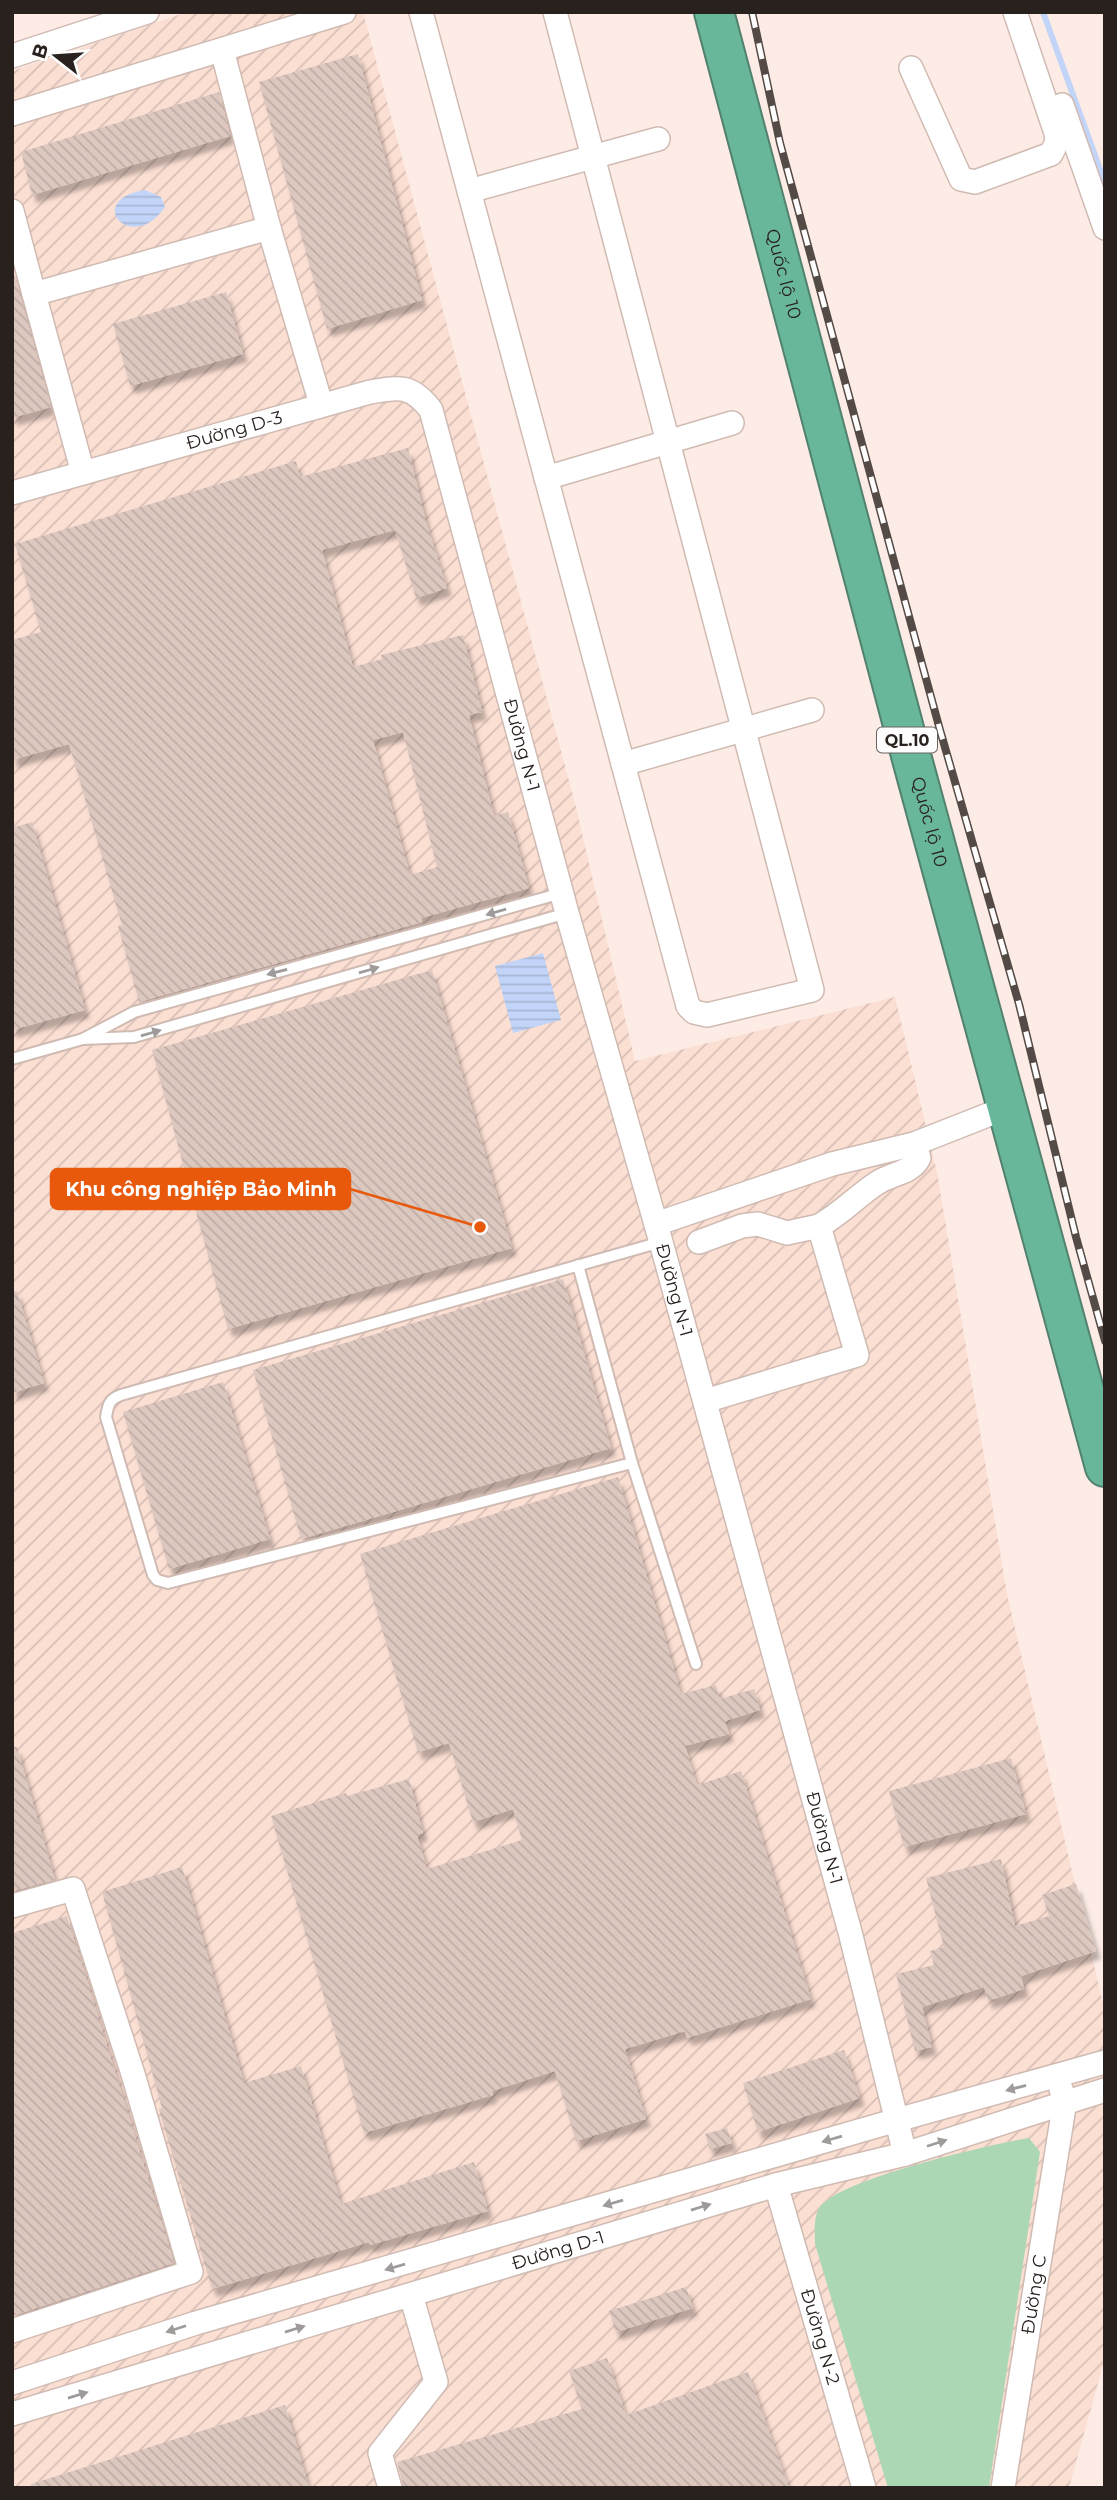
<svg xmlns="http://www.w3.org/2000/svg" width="1117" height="2500" viewBox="0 0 1117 2500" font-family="Montserrat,sans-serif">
	<defs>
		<pattern id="industrial-furrows" width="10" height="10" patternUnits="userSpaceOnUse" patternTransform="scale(1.75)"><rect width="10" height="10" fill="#fcdfd3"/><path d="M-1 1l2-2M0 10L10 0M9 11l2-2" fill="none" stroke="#d8bfb5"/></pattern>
		<pattern id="water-rules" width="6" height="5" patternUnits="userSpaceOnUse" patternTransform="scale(1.75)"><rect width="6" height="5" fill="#c2d4f8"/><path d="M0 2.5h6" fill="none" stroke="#a7b6d4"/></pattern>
		<pattern id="building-back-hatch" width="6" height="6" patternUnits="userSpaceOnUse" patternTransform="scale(1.75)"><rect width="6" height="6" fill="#ddc8c0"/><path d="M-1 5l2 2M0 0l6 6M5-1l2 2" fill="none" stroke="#beaca5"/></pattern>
		<filter id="shadow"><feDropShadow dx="4.5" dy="8" stdDeviation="2" flood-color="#0004"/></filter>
	</defs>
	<rect width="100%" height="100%" fill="#fdece5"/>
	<polygon fill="url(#industrial-furrows)" points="187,12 363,12 575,803 635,1061 895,997 937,1172 1007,1594 1105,2012 1105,2358 1069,2488 12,2488 12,71"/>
	<path fill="#acd7b5" d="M1029 2138 1040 2152 989 2488H888L815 2244C815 2232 813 2217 820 2207 839 2179 992 2144 1029 2138Z"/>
	<g fill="url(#water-rules)">
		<path d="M145 190 161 197 165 207C132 256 82 200 145 190Z"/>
		<polygon points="543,953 561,1020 513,1033 495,966"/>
	</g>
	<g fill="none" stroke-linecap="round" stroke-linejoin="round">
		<polyline stroke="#c2d4f8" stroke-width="6" points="1043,12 1105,183"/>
	</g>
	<g fill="url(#building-back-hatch)" fill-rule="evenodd" filter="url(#shadow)">
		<polygon points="358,54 422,300 327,329 259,82"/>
		<polygon points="219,92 230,136 32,195 21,152"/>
		<polygon points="12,267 51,407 12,418"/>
		<polygon points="226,292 243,354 130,386 113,324"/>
		<path d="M408 448 426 522 447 588 416 598 395 530 322 550 353 667 382 659 381 655 463 635 482 712 469 715 494 816 508 812 529 888 421 918 422 922 139 1002 118 926 122 925 69 744 12 760V640L41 632 15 544 296 461 300 477ZM403 732 437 867 410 875 373 740Z"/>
		<polygon points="32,822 85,1010 12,1030 12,828"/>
		<polygon points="432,970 512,1248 228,1329 152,1050"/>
		<polygon points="563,1279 611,1448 301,1539 253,1370"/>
		<polygon points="17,1291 44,1383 12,1393 12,1292"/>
		<polygon points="223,1382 270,1539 169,1569 123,1412"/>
		<polygon points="618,1477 681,1694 716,1685 720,1699 754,1689 760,1710 725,1721 729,1734 685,1746 697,1785 741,1771 811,1999 687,2038 685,2031 625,2049 646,2119 576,2141 555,2071 492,2091 493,2095 364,2133 271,1816 346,1793 347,1796 409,1779 423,1833 417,1835 427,1869 522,1840 513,1809 473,1822 449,1743 418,1752 360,1554"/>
		<polygon points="12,1747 17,1747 55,1880 12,1891"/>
		<polygon points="1011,1758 1026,1814 904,1847 889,1791"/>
		<polygon points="1001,1859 1015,1926 1049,1916 1042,1895 1076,1884 1096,1951 1021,1976 1024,1989 988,2001 984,1987 922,2007 932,2047 915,2051 896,1974 934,1965 930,1951 944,1947 926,1878"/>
		<polygon points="182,1867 244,2083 301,2066 341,2204 474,2162 488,2211 370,2245 369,2242 212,2289 159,2109 162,2108 102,1892"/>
		<polygon points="67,1916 174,2263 12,2316 12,1933"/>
		<polygon points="844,2050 860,2098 758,2132 743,2083"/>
		<polygon points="727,2128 732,2143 710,2149 705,2134"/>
		<polygon points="686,2287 693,2308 616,2332 609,2311"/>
		<polygon points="607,2358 626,2415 748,2372 789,2488 404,2488 397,2462 582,2409 569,2371"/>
		<polygon points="285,2405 309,2488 31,2488 31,2484"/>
	</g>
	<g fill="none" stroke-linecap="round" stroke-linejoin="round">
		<defs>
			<g id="lane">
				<polyline points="83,1039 134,1012 562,893"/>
				<polyline points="12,1059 83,1039 134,1037 567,913"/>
				<polyline points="578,1265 632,1463 696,1664"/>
				<path d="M632 1463 168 1583 157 1580 153 1575 106 1417C108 1405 109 1399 121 1395L661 1242"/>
			</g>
			<g id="street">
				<polyline points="421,12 688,1006 694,1012 707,1015 812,990 555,12"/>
				<polyline points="222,50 269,228"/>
				<polyline points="12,56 147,12"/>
				<polyline points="911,68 961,179 975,182 1051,154 1057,142 1056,133 1015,12"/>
				<polyline points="1062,105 1105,228"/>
				<polyline points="12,114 344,12"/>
				<polyline points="469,191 658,139"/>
				<polyline points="12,211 34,294"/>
				<polyline points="83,473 34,294 269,228 321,404"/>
				<polyline points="546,478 732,423"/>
				<path id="s1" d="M12 493 370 392C399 387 411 384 431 410L567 913 661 1242 850 1932 905 2154"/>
				<polyline points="623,764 812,710"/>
				<polyline points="656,1224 832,1164 914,1144 1008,1107"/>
				<path d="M819 1226C842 1213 856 1197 877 1183 890 1174 912 1173 919 1158L914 1144"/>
				<polyline points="699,1242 742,1226 758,1224 787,1233 819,1226 857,1355 705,1401"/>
				<polyline points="12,1906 73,1889 133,2074 191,2272 12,2331"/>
				<path id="s2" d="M776 2185 864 2488"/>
				<polyline points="12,2383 196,2323 897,2120 1105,2062"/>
				<path id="s3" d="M12 2414 776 2185 905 2154 1105 2090"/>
				<polyline points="390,2488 380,2453 436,2382 411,2295"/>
				<path id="s4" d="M1003 2488 1065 2101 1061 2089"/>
			</g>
			<g id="highway">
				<path id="s5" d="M714 12 912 759 1105 1467"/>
			</g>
		</defs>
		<use href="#lane" stroke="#d0bbb3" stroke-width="14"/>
		<use href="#street" stroke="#d0bbb3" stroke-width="26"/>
		<use href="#highway" stroke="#52826f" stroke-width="42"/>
		<use href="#lane" stroke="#fff" stroke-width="10"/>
		<use href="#street" stroke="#fff" stroke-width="23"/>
		<use href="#highway" stroke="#68b79a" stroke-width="38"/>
		<defs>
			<polyline id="rail" points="752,12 780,143 940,730 1019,1004 1076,1237 1105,1341"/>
		</defs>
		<use href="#rail" stroke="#544a46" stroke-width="8"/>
		<use href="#rail" stroke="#fdfdfd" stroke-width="5" stroke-dasharray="16" stroke-linecap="butt"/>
	</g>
	<defs><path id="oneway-solid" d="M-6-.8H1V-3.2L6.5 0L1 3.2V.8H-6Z" transform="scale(1.75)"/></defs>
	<g fill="#9f9b9a">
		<use href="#oneway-solid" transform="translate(496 912) rotate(164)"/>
		<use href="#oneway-solid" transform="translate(369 970) rotate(-16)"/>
		<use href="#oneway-solid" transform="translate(277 972) rotate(165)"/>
		<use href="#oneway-solid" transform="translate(151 1033) rotate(-16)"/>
		<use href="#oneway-solid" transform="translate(1016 2088) rotate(165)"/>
		<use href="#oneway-solid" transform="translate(832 2139) rotate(164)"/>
		<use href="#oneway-solid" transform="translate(937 2143) rotate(-18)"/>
		<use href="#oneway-solid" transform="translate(613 2203) rotate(164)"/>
		<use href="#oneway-solid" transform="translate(701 2207) rotate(-17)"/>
		<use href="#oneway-solid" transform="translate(395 2267) rotate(164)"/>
		<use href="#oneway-solid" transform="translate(176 2329) rotate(162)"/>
		<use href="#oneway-solid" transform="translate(295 2329) rotate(-17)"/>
		<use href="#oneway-solid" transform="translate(78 2395) rotate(-17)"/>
	</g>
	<g text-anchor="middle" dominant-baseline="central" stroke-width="5" stroke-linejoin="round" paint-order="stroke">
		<rect fill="#fdfdfd" stroke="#696361" stroke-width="2" x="877" y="727.5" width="60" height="25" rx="5"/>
		<g font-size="16" font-weight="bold" fill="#29211e">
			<text x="907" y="740">QL.10</text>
		</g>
		<g font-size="18" fill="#29211e" stroke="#fdfdfd">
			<text stroke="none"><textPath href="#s5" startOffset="271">Quốc lộ 10</textPath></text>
			<text stroke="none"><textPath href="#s1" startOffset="231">Đường D-3</textPath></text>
			<text stroke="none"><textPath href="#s1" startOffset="788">Đường N-1</textPath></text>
			<text stroke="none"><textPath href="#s5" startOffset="838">Quốc lộ 10</textPath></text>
			<text stroke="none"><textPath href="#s1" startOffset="1354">Đường N-1</textPath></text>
			<text stroke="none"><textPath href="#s1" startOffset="1922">Đường N-1</textPath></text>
			<text stroke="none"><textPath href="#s3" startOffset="570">Đường D-1</textPath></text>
			<text stroke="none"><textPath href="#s4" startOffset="196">Đường C</textPath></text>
			<text stroke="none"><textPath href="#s2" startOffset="158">Đường N-2</textPath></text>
		</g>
	</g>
	<path fill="none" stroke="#e8590c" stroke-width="2.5" d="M480 1227L350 1189"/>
	<circle fill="#e8590c" stroke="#fdfdfd" stroke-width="2.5" cx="480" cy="1227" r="7"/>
	<rect fill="#e8590c" stroke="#e8590c" stroke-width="2.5" x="51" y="1169" width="299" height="40" rx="7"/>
	<g font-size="19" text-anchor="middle" font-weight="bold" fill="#fff">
		<text x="201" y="1196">Khu công nghiệp Bảo Minh</text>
	</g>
	<rect width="1117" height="2500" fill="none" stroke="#29211e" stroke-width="28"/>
	<g transform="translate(56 56) rotate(287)" stroke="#fdfdfd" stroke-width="5" paint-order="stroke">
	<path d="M0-5L12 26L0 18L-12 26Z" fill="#29211e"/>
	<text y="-10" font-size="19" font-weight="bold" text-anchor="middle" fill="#29211e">B</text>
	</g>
</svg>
